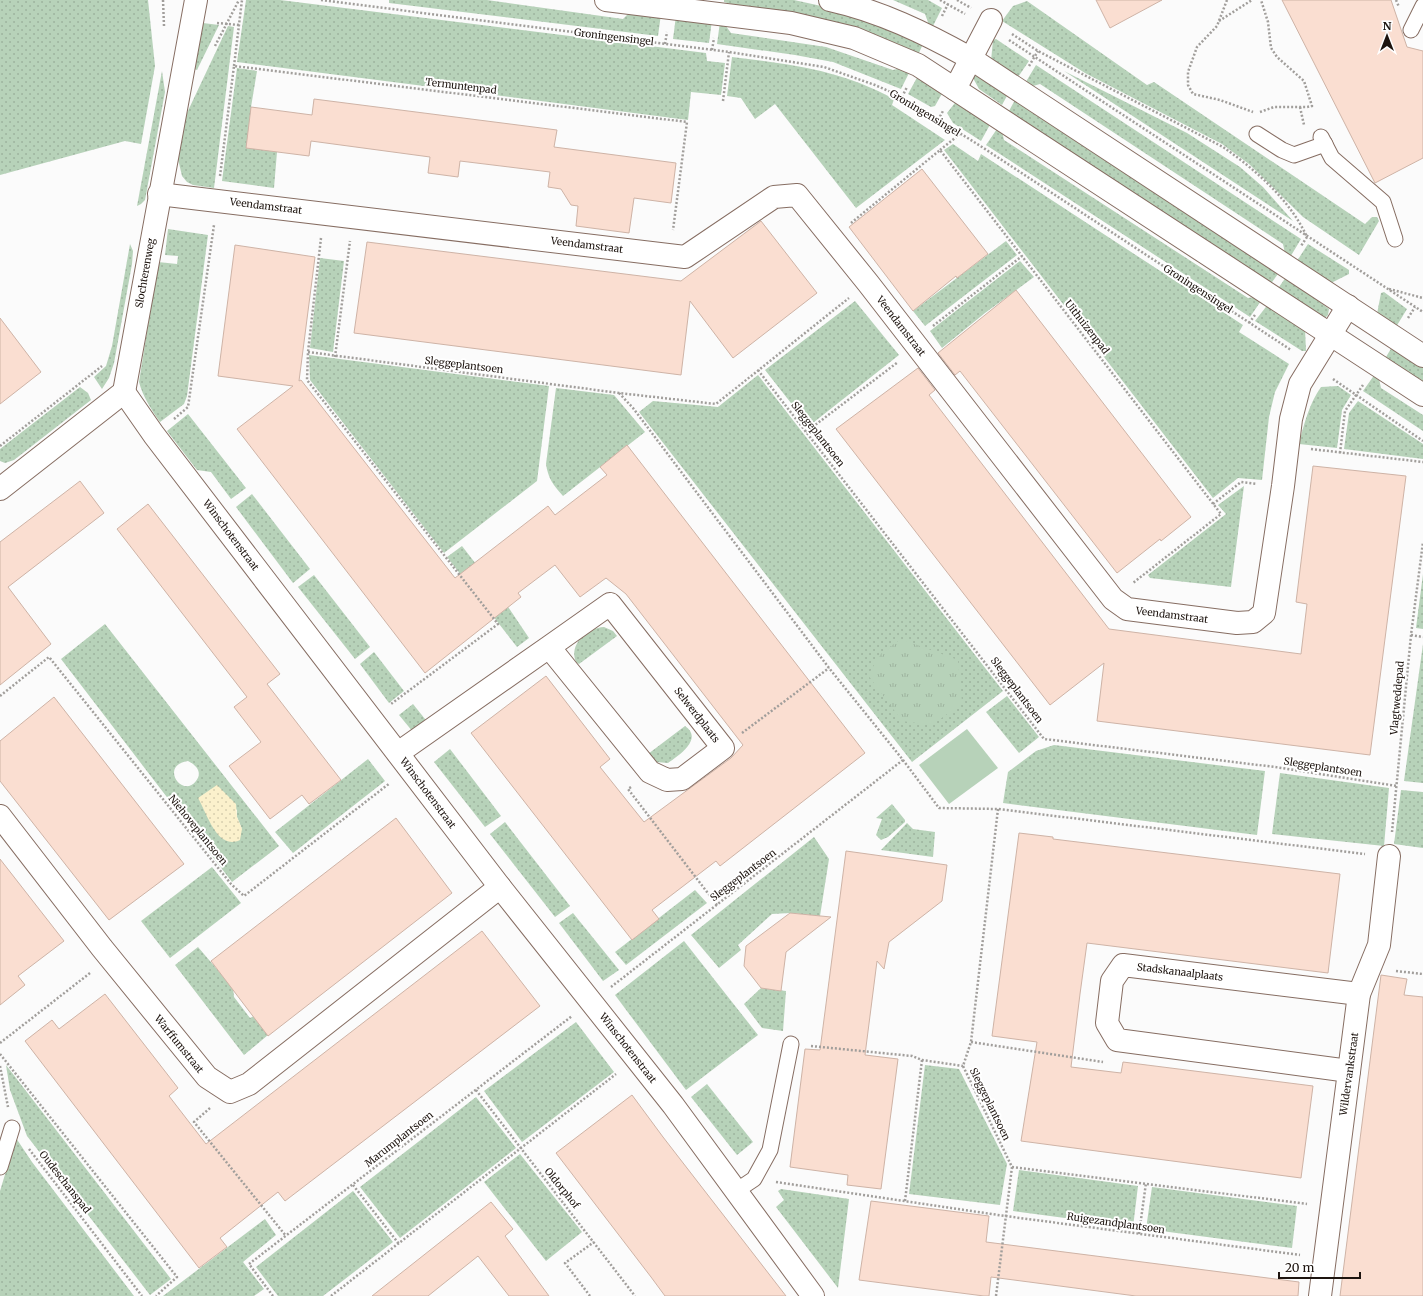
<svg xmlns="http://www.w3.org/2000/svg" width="1423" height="1296" viewBox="0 0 1423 1296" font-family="Merriweather,serif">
	<defs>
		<pattern id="grass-dots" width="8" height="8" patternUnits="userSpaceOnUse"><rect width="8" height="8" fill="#b7d2b9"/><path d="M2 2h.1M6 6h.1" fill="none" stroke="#9db39e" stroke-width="1.8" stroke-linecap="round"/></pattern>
		<pattern id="sand-dots" width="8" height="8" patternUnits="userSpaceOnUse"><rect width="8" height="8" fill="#fbf1cc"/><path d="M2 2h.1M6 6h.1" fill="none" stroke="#d7ceae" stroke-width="1.8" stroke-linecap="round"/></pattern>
		<pattern id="park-tufts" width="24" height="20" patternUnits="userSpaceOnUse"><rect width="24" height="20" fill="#b7d2b9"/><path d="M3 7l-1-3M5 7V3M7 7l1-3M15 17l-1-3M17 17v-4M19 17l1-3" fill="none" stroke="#9db39e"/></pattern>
	</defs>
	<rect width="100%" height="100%" fill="#fbfbfb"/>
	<g fill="url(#grass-dots)" fill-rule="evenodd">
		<polygon points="0,0 148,0 155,66 141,144 125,141 0,175"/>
		<polygon points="246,0 280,0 706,53 707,61 725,63 721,95 691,92 688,120 237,62"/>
		<polygon points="389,0 487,0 623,19 631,11 661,14 658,36 389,3"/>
		<polygon points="724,0 794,0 844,11 923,44 918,55 724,2"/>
		<polygon points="893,0 928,0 942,8 932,28 930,28 925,14"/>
		<polygon points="1027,1 1147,85 1154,82 1365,224 1372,217 1377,217 1379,221 1359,255 1303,217 1249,164 1222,144 1085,73 1002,21 1013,6"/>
		<polygon points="676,16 712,20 709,43 673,39"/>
		<polygon points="720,22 723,22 731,33 826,47 893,70 906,67 911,69 901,89 833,62 795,55 717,44"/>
		<polygon points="203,23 219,25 197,70 194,69"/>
		<polygon points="228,26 234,27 214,188 193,185 187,182 182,176 178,159 186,115"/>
		<polygon points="996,39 1029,61 1016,80 991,61 993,40"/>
		<path d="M732 57C791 64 841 70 894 99L892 105 945 140 856 208 775 104 755 119 741 98 727 96Z"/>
		<polygon points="1036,65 1301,239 1289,259 1286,258 1283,244 1040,84 1026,88 1024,85"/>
		<polygon points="237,68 257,71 251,107 277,152 274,188 222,181"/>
		<polygon points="162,71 165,92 145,200 141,204 137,206"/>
		<polygon points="1064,71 1187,133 1240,167 1263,187 1293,221"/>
		<polygon points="978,73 1008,94 1002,105 979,89 973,78 974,75"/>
		<polygon points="919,74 944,90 935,106 931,107 908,94"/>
		<polygon points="1016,98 1280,271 1270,285 1027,125 1009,111"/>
		<polygon points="958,99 992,121 981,141 953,123 947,113"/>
		<polygon points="999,126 1001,127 1004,140 1248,298 1261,296 1263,298 1250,317 986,145"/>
		<polygon points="953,144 978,161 981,154 1243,325 1239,332 1289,364 1275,392 1269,417 1262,480 1238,478 1213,498 944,150"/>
		<path d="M168 229 208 235 187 396 184 404 160 422C151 409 143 397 139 382L158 262 177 264 178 256 165 255Z"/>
		<polygon points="1006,241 1017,255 925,326 913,311"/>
		<polygon points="130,244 133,251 132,264 114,363 109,378 102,389 94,377 106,366 112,346"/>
		<polygon points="1308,244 1349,270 1349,274 1331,283 1295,264"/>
		<polygon points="320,258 344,261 333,352 310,348"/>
		<polygon points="1020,261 1034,277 985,313 942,348 930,331"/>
		<polygon points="1286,277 1329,309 1328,315 1325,318 1321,317 1277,290"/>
		<polygon points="1384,292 1407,309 1396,327 1377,314 1381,293"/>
		<polygon points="855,301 899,355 809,426 765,370"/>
		<polygon points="1269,303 1305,329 1306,351 1302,351 1255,321"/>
		<polygon points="1392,347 1423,365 1423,386 1387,359 1386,357"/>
		<polygon points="309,355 549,386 537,481 444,553 310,380"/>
		<polygon points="1375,374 1378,374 1381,388 1423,415 1423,431 1363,391"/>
		<polygon points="758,375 1003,691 912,762 639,412 653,401 718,407"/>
		<path d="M1338 386 1351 395 1342 410 1337 448 1299 444C1304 424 1309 404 1321 387Z"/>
		<polygon points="80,387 88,393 91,400 14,460 5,463 0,461 0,449"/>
		<path d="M556 388 614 395 645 432 563 496C553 485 548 478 546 464Z"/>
		<polygon points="1358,401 1423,444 1423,459 1344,449 1349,413"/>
		<polygon points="188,414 246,488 231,499 211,472 197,470 167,431"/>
		<polygon points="1244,486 1231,587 1150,578 1148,575 1226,514 1218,505"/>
		<polygon points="252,494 310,569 293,583 236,507"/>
		<polygon points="462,546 500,595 529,638 517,647 447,557"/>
		<polygon points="1423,574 1423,629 1416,628"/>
		<polygon points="314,575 370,647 355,659 298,587"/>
		<path d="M105 624 279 846 232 882 61 659ZM188 761C196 765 203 772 196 781 182 799 159 765 188 761ZM210 789 237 810V817L242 829Z"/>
		<path d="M604 627 613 631 617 636 579 664 576 662C568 644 588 628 604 627Z"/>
		<polygon points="1423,644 1423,783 1404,781"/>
		<polygon points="374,652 404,691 389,703 360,664"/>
		<polygon points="1007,696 1039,737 1019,753 986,712"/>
		<polygon points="413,704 429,724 413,732 399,715"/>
		<path d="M685 726C704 739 678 756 668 763L656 762 648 754Z"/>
		<polygon points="1054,745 1265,771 1257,835 1003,803 1008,772 1036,751"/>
		<polygon points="450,749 501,816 485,827 434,762"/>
		<polygon points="368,759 385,781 293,853 275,832"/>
		<polygon points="1280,773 1389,788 1384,846 1272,834"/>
		<polygon points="1401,790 1423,792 1423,848 1394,844"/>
		<polygon points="892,804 905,820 905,822 888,837 881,840 876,835 882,819 876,818"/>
		<polygon points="505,822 570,906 555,917 490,834"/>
		<polygon points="907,823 913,829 935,832 933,857 881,850"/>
		<polygon points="814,837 829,859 820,916 790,913 772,914 738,945 741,950 719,968 691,935"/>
		<polygon points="212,867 241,903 170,958 141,921"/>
		<polygon points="695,890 707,903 626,965 615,952"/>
		<polygon points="573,913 619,970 603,981 559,923"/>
		<polygon points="684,941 758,1035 686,1090 615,995"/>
		<polygon points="198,947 233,988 234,997 250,1018 254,1016 268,1035 244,1055 175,965"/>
		<polygon points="761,988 786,991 783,1031 762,1028 744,1004"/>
		<polygon points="576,1022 614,1072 522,1142 484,1091"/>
		<polygon points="6,1065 171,1279 150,1295 27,1136 10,1090"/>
		<polygon points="925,1065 959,1069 1007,1164 1000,1205 909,1194"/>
		<polygon points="707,1084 753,1142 737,1155 691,1097"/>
		<polygon points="476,1097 516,1148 400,1238 360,1187"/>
		<polygon points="16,1138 32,1162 134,1296 0,1296 0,1191"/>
		<polygon points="520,1154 582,1232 546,1261 484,1182"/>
		<polygon points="1019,1170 1138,1186 1133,1227 1013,1211"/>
		<polygon points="1152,1187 1297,1206 1292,1248 1146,1229"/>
		<polygon points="781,1189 849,1199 838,1288 776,1207 784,1200 778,1191"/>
		<polygon points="353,1191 393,1242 323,1296 278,1296 256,1267"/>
		<polygon points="265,1219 276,1235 243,1262 264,1289 254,1296 163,1296"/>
	</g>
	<path fill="url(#sand-dots)" d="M217 785 236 804 237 817 242 829 240 840C217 851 207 813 198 798Z"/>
	<polygon fill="url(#park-tufts)" points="901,639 958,660 962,703 932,725 902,721 868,675 882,652"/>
	<polygon fill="#b7d2b9" points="967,729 998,768 949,804 919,765"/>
	<g fill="#faded1" stroke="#ceb3a6">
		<polygon points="1096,0 1162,0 1110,28"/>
		<polygon points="1282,0 1391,0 1407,47 1423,51 1423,158 1375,183"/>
		<polygon points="314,99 557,130 554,147 676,163 671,203 634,198 629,233 576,226 578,206 571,205 561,189 548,187 550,172 460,161 458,177 428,173 430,157 311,141 309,156 246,148 251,107 312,115"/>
		<polygon points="922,169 988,254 957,278 956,276 913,311 849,227"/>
		<polygon points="761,221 817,293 733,358 690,301 681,375 354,333 367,242 681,281"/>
		<polygon points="235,245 315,257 299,381 301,380 455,578 548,506 555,515 607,475 600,467 627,445 865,753 720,866 716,861 652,910 659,919 632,940 471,733 546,676 610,759 600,767 644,822 731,758 743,745 626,594 606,578 580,597 555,565 518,593 521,597 425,673 237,429 293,386 218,376"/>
		<polygon points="1016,290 1191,517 1161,541 1160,539 1117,573 960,371 955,375 938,353"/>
		<polygon points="0,318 41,372 0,404"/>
		<polygon points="918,368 935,390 929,395 1109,629 1301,654 1307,604 1296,602 1313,466 1406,476 1370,755 1097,721 1104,663 1050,705 836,429"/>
		<polygon points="80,481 104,513 8,587 51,644 0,685 0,542"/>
		<polygon points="148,504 280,674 267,684 341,780 309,804 302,795 270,819 229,766 261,742 234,707 247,697 117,529"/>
		<polygon points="54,697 184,864 109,920 0,781 0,741"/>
		<polygon points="396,818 452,893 268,1036 211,961"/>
		<polygon points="1019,833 1053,837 1053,839 1340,874 1328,973 1087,943 1080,994 1071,1067 1121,1073 1123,1062 1313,1086 1301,1178 1021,1141 1037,1042 992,1036"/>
		<polygon points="846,851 947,865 942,901 889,942 884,969 877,961 865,1055 898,1059 881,1189 847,1185 848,1175 790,1167 805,1049 820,1050"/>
		<polygon points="0,859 64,941 18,976 25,985 0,1005"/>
		<polygon points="790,913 831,917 786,952 781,991 761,988 744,966 746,946"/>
		<polygon points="482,931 540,1006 285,1201 278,1192 220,1238 227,1247 199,1268 25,1041 52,1020 59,1029 105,994 178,1088 169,1096 206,1144"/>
		<polygon points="1381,975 1407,979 1404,995 1423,997 1423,1296 1340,1296"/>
		<polygon points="632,1095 663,1137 786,1296 665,1296 651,1277 556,1153"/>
		<polygon points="871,1201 989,1216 986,1242 1299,1282 1298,1296 1136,1296 991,1277 989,1296 984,1296 859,1280"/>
		<polygon points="491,1202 513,1229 505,1236 549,1296 509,1296 478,1256 428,1296 372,1296"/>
	</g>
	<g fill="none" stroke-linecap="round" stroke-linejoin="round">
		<defs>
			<g id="service">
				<polyline points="1411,30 1423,6"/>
				<polyline points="1257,134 1282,150 1294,155 1325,144"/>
				<polyline points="1321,137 1332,158 1383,202 1395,239"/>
				<polyline points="0,1167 12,1128"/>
				<polyline points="736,1191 754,1179 770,1150 791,1044"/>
			</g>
			<g id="minor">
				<polyline points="955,89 991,20"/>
				<polyline points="159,194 685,257 774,197 797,195 868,283 1113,599 1127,609 1237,623 1253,622 1264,613 1283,486 1291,419 1300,384 1348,306"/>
				<polyline points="124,392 154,435 500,887 673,1105 813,1296"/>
				<polyline points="0,489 124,392 196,0"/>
				<polyline points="398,753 549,647 650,772 667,780 682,779 723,748 610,604 549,647"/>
				<polyline points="0,816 102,948 207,1077 230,1092 249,1084 500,887"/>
				<polyline points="1349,1071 1117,1040 1107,1023 1112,981 1123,965 1359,994"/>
				<polyline points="1320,1296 1359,994 1379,945 1389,856"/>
			</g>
			<g id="tertiary">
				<polyline points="606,0 791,23 854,38 918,65 1423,395"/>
				<path d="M830 0C880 11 925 33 970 58L1423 356"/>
			</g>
		</defs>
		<use href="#service" stroke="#866d62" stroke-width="17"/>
		<use href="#minor" stroke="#866d62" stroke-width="24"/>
		<use href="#tertiary" stroke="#866d62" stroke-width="24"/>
		<g stroke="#a19e9b" stroke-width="2.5" stroke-dasharray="2 2" stroke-linecap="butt">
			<polyline points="163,0 164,26"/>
			<polyline points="321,0 729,52 824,67 875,85 902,97 982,147 1291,350"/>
			<polyline points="940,0 965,14"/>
			<polyline points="957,0 971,8"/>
			<polyline points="1227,0 1217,26 1197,47 1188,72 1188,85 1193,94 1220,100 1253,112"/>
			<polyline points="1396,0 1399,7"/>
			<polyline points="942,16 948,4"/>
			<polyline points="1219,21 1252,0"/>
			<polyline points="217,23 239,25"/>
			<path d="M1012 34 1038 51 1223 147C1256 170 1290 200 1307 237L1301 246"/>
			<polyline points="1009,40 1423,312"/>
			<polyline points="665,44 667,32"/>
			<polyline points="215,46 239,0"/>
			<polyline points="712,50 714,38"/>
			<polyline points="234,66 242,0"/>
			<polyline points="1029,66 1038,51"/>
			<polyline points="902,97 907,87"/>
			<polyline points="723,101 729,52"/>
			<polyline points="1300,107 1304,125"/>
			<polyline points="1260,112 1274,107 1307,107 1312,106 1304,81 1277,57 1271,48 1268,22 1261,0"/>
			<polyline points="938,120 943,111"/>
			<polyline points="940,150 960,134"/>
			<polyline points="220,176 234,66 687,122 673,230"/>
			<polyline points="851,223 940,150 1221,514 1133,583"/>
			<polyline points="321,238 308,352 307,380 498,624 391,704"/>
			<polyline points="1389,289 1423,298"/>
			<polyline points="1408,318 1415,307"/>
			<polyline points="1249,323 1255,315"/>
			<polyline points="933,326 1022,256"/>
			<polyline points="308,352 619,393 716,404 849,298"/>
			<polyline points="335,357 350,241"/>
			<polyline points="758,370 1044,739 1275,767 1397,786"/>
			<polyline points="1333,379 1423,441"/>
			<polyline points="619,393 633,408 829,668 903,760 939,808 998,809 1365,854"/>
			<polyline points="174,419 188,407 214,225"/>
			<polyline points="806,432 898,362"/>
			<polyline points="0,446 102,366"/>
			<polyline points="1311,449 1423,462"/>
			<polyline points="1340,453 1345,411 1363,385"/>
			<polyline points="1213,504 1241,482 1257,484"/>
			<polyline points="1411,635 1423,637"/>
			<polyline points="0,696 49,657 231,884 244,896 390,783"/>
			<polyline points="742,733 829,668"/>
			<polyline points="631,787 628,789 717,905"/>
			<polyline points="998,809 971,1042 963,1066 1012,1167"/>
			<polyline points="1392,832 1411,635 1423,542"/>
			<polyline points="1396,971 1423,974"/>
			<polyline points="611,987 903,760"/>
			<polyline points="971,1042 1103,1062"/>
			<polyline points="0,1043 90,973"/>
			<polyline points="811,1046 912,1056 922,1060 963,1066"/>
			<polyline points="0,1054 177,1277 156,1296"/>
			<polyline points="0,1066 8,1107"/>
			<polyline points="476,1090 635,1296"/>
			<polyline points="210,1108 194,1122 286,1236"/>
			<polyline points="29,1149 142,1296"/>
			<polyline points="1012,1167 1307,1204"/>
			<polyline points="776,1182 1005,1216 1300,1255"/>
			<polyline points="353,1185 399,1244"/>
			<polyline points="905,1201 922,1060"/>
			<polyline points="1139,1234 1146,1183"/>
			<polyline points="273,1296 249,1264 572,1016"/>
			<polyline points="331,1296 616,1074"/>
			<polyline points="590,1296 565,1263 594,1242"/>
			<polyline points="996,1296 1012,1167"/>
		</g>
		<use href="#service" stroke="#fff" stroke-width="15"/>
		<use href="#minor" stroke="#fff" stroke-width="22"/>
		<use href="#tertiary" stroke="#fff" stroke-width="22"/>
	</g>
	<g text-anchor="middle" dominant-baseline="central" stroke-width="4" stroke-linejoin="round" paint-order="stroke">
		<g font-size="10" fill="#1d140f" stroke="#fff">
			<text transform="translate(614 37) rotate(7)">Groningensingel</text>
			<text transform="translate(461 86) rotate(7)">Termuntenpad</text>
			<text transform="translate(925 113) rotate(31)">Groningensingel</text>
			<text transform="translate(266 206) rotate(7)">Veendamstraat</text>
			<text transform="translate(587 245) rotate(7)">Veendamstraat</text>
			<text transform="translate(145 273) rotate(-80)">Slochterenweg</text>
			<text transform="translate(1198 289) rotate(33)">Groningensingel</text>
			<text transform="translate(901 326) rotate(52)">Veendamstraat</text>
			<text transform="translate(1087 327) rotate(52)">Uithuizenpad</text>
			<text transform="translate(464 365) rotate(7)">Sleggeplantsoen</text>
			<text transform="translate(818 434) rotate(52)">Sleggeplantsoen</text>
			<text transform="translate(231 535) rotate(53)">Winschotenstraat</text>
			<text transform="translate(1172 615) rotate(7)">Veendamstraat</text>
			<text transform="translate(1017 690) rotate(53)">Sleggeplantsoen</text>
			<text transform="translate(1397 698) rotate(-85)">Vlagtweddepad</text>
			<text transform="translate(697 715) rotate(52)">Selwerdplaats</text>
			<text transform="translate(1323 767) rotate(9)">Sleggeplantsoen</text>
			<text transform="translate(428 793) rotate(53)">Winschotenstraat</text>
			<text transform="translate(198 830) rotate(51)">Niehoveplantsoen</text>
			<text transform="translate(743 875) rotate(-37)">Sleggeplantsoen</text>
			<text transform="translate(1180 972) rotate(7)">Stadskanaalplaats</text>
			<text transform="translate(179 1044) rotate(51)">Warffumstraat</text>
			<text transform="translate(628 1048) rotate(52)">Winschotenstraat</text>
			<text transform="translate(1349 1074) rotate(-82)">Wildervankstraat</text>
			<text transform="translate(990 1104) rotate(64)">Sleggeplantsoen</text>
			<text transform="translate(399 1139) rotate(-38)">Marumplantsoen</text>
			<text transform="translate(65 1182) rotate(52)">Oudeschanspad</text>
			<text transform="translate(562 1188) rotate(51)">Oldorphof</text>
			<text transform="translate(1116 1223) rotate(8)">Ruigezandplantsoen</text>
		</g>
	</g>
	<g transform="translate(1387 36)" stroke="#ffffff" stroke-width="3" paint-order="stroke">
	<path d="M0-3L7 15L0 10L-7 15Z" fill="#1d140f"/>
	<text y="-6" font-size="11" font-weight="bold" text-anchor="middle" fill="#1d140f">N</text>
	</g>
	<path d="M1279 1272v6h81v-6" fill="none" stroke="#1d140f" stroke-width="2"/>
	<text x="1285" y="1272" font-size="12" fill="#1d140f" stroke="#ffffff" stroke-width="3" paint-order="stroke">20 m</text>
</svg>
